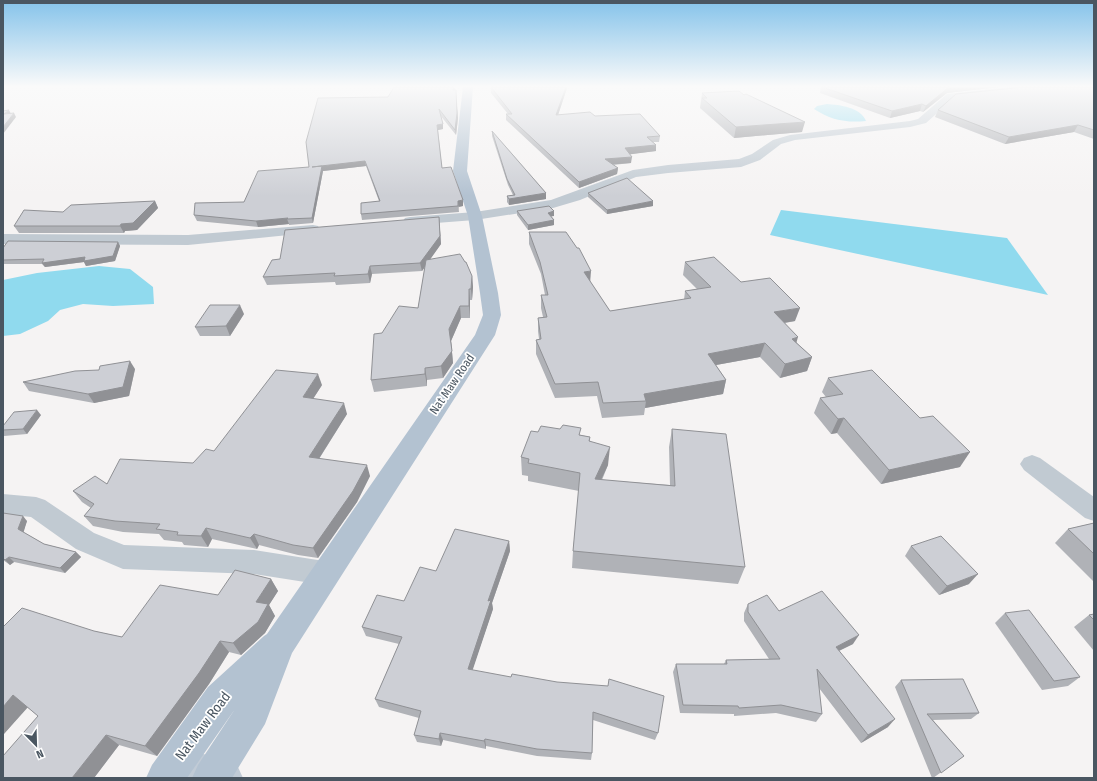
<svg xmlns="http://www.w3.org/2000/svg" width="1097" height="781" viewBox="0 0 1097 781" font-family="'Fira Sans Condensed',sans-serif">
	<rect width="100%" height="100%" fill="#f5f3f3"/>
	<g fill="#90daee">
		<path d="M827 104C840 105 860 107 866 121 846 123 831 120 814 109L817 106Z"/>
		<polygon points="781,210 1007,238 1048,295 770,235"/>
		<polygon points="99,266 130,269 153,287 154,304 113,306 83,304 60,310 48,321 20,334 3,336 3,280 37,273"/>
	</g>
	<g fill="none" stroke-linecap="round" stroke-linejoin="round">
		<g fill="#c1cad2" fill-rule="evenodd">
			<polygon points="1010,87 1039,87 1034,90 953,99 926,123 910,127 795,140 781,144 760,160 741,167 668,173 636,177 580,200 553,208 475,220 410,225 405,224 403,221 405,218 410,217 475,212 551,200 633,170 668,165 739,159 752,154 773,140 790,135 910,121 918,119 947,94"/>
			<polygon points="313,225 318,226 320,229 318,232 188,245 3,244 3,234 188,235"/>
			<polygon points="1032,455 1040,458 1094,497 1094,521 1085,518 1024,470 1020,464 1024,458"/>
			<polygon points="3,494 36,497 45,500 94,533 124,545 254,550 324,561 334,564 338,573 334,582 324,585 254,574 123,569 76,549 31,517 3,514"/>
		</g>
		<polygon fill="#c1cbd6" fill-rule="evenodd" points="174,747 224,759 237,765 243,778 160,778 155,766 161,753"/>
		<polygon fill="#b3c2d1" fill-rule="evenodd" points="463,87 473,87 467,171 482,216 498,293 501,315 495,335 292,653 265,724 232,778 192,778 198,765 235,709 187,778 146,778 152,765 208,687 264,636 267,634 475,335 483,315 480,293 468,216 453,171"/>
	</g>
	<g fill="#b0b2b7">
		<polygon points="491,87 567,88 558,115 595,116 660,136 659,142 653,142 656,151 630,154 631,163 613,165 618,168 617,174 579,188 506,120 506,114 508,114 491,93"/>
		<polygon points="821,87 999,87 947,93 923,112 920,111 890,118 820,93"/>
		<polygon points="1094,87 1094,139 1074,132 1005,144 935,117 938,110"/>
		<polygon points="455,88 455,90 458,118 456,135 440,115 443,129 438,130 442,168 463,206 458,207 459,212 362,220 361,214 379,201 366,166 323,171 313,223 289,225 289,224 258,227 197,221 194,215 244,202 309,167 388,97"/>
		<polygon points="702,93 744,95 802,132 734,138 700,108"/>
		<polygon points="492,131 546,193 546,199 509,205 507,202 507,196 513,195 508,185 492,136"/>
		<polygon points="588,193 653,206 607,214 588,197"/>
		<polygon points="155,201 158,208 137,230 125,231 124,233 19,233 14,226 63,212"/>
		<polygon points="517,211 554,211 554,216 551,216 554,220 554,225 528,230 517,215"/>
		<polygon points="439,217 441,244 430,259 472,276 473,287 472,300 470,300 470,318 461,318 451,341 453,363 443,378 427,380 427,386 374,392 371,380 382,333 418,308 425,267 422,271 372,274 370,283 336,285 335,282 267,285 263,277 280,259"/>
		<polygon points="529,232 590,282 610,311 684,300 685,291 697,289 683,275 685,262 741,282 795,321 785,323 797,343 812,357 807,371 780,378 760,357 716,365 726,380 723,394 645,408 644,415 602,418 597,396 555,398 536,354 536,340 539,339 538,331 538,318 543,317 541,308 541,295 545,295 541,274 529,244"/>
		<polygon points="118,242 120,246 115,261 86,266 84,262 45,267 42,264 3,264 3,248"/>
		<polygon points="244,314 230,336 200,336 195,327"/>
		<polygon points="135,369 129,396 94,403 29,391 23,382"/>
		<polygon points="828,378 960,467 881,484 837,433 831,434 814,413 820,398 826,397 822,392"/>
		<polygon points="322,385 313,399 347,414 319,459 370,476 357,502 318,558 298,555 259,545 257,549 212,539 208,547 184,545 182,542 164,540 159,534 123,532 93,526 84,516 91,508 82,502 73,491 193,463 214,451"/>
		<polygon points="41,415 27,434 4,436 3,434 3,426"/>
		<polygon points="560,429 581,435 590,437 590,441 608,465 602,480 670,485 669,447 672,429 745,567 738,584 572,568 573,551 579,491 528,481 528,476 522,475 521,457 538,432"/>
		<polygon points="3,513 27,521 23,532 44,544 76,552 81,557 65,573 14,562 10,565 3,560"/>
		<polygon points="1094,523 1094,582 1055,543 1068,529"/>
		<polygon points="509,541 510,551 492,603 493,609 472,670 658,733 655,740 593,720 592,753 591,760 537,756 486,746 486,749 443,740 441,746 417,742 414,735 419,718 379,707 375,699 399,644 366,636 362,627 404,601 436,571"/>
		<polygon points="911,546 969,584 939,595 905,556"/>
		<polygon points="271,579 278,591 269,605 275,616 265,633 241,655 229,652 209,684 157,756 119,745 94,778 3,778 38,716 27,707 3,735 3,627 94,631 122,637 218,595"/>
		<polygon points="748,604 779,611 853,644 839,651 888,727 861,743 819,688 822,714 816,722 776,713 734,716 734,714 680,713 673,672 676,664 724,664 726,660 769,659 744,621 744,613"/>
		<polygon points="1005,613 1080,677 1068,686 1042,690 995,623"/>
		<polygon points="1094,614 1094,651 1074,627 1089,615"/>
		<polygon points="901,680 979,713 971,719 933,720 964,756 933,778 932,778 895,687"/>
	</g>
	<g fill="#909195">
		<polygon points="566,87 567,87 567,88 556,121 556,115"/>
		<polygon points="949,87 999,87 947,93 923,112 926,106"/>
		<polygon points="456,95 458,118 456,135 455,130"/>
		<polygon points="922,104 920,111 890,118 892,111"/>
		<polygon points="9,110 11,114 4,114"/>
		<polygon points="14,113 16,117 3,134 3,127"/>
		<polygon points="805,122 802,132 734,138 736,127"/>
		<polygon points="443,124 443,129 438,130 437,125"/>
		<polygon points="1078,125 1074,132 1005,144 1009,137"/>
		<polygon points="656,145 656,151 625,155 625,148"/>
		<polygon points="632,157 631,163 605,165 605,159"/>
		<polygon points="365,161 366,166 323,171 313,223 312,218 312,167"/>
		<polygon points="618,168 617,174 579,188 579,182"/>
		<polygon points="546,193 546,199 509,205 509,199"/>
		<polygon points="463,200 463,206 458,207 459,212 458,201"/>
		<polygon points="155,201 158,208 137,230 125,231 124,233 120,226 121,224"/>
		<polygon points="653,201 653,206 607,214 607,210"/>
		<polygon points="554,211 554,216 548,217 548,213"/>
		<polygon points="439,217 441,244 422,271 420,263"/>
		<polygon points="288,218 287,219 289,224 258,227 256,221"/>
		<polygon points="554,220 554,225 528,230 528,225"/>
		<polygon points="118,242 120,246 115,261 86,266 84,262 45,267 42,263"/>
		<polygon points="370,266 372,274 370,283 368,274"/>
		<polygon points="591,271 590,284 584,272"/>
		<polygon points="472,276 473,287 472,300 471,289"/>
		<polygon points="469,289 470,300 470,318 469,306"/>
		<polygon points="240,305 244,314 230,336 226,326"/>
		<polygon points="460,306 461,318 451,341 453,363 443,378 441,366 449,329"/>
		<polygon points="800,308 795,321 770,325 774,312"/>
		<polygon points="798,337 794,351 792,339"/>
		<polygon points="765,343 760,357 705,367 708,354"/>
		<polygon points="812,357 807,371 780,378 785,364"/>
		<polygon points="130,361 135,369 129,396 94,403 88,394"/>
		<polygon points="425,368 427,380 427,386 425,374"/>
		<polygon points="318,374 322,385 307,408 303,397"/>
		<polygon points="726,380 723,394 645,408 646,401 644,394"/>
		<polygon points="344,403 347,414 313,468 309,457"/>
		<polygon points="37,410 41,415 27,434 23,429"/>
		<polygon points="844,418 837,433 831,434 838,419"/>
		<polygon points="610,447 608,465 593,497 595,479"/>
		<polygon points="970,452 960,467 881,484 889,470"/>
		<polygon points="367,465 370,476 357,502 318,558 313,548"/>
		<polygon points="23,516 27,521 23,534 18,529"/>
		<polygon points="206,528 212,539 208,547 201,536"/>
		<polygon points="254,534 259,545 257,549 250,538"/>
		<polygon points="509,541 510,551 492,603 493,609 470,678 468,669 488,601"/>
		<polygon points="76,552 81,557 65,573 60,568"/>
		<polygon points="9,557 14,562 10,565 5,560"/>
		<polygon points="978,574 969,584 939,595 947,586"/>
		<polygon points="271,579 278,591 269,605 275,616 265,633 241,655 233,643 256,602"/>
		<polygon points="859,635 853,644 830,655 836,647"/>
		<polygon points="220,641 229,652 209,684 157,756 145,746"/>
		<polygon points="13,695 29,706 3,735 3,707"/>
		<polygon points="895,719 888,727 861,743 868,735"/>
		<polygon points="440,733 443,740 441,746 439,739"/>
		<polygon points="106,735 119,745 94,778 72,778"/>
		<polygon points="485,739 486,746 486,749 484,741"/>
	</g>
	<g fill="#cdcfd5" stroke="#909195">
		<polygon points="394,87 454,87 453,90 456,90 457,113 455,130 439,109 443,124 437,125 442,168 451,167 463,200 458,201 458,206 361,214 361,203 380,201 365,161 312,167 322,166 312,218 287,219 288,218 256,221 194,215 195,203 244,202 258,171 309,167 306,142 318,98 388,97"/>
		<polygon points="491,87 566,87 556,115 590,112 595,116 640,114 660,136 647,137 656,145 625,148 632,157 605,159 618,168 579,182 506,114 512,114"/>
		<polygon points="822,87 949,87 926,106 922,104 892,111"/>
		<polygon points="1024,87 1094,87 1094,130 1078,125 1009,137 938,110 956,94"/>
		<polygon points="739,91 744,95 746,94 805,122 736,127 702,98 707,98 702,93"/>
		<polygon points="9,110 4,114 14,113 3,127 3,111"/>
		<polygon points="492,131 546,193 509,199 507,196 515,195 507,179"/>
		<polygon points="627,178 653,201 607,210 588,193"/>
		<polygon points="155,201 133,223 121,224 120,226 14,226 24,210 63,212 71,205"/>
		<polygon points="549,206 554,211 548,213 554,220 528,225 517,211"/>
		<polygon points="439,217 440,236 420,263 370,266 368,274 334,276 335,273 263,277 272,260 280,259 285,230"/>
		<polygon points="529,232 566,232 577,248 579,248 591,271 584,272 610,311 691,298 685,291 711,287 685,262 714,257 741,282 770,278 800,308 774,312 798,337 792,339 812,357 785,364 765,343 708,354 726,380 644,394 646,401 603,403 598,382 555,384 536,340 541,339 538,318 547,317 541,295 548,295 540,262"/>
		<polygon points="8,241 118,242 113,256 84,261 85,257 42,263 44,259 3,260 3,248"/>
		<polygon points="460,254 465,262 466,262 472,276 471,289 469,289 469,306 460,306 449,329 452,351 441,366 425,368 425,374 371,380 374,334 382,333 399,306 418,308 426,260"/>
		<polygon points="210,305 240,305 226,326 195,327"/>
		<polygon points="130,361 123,387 88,394 23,382 75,371 99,370 100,366"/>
		<polygon points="276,370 318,374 303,397 344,403 309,457 367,465 353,491 313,548 293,545 254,534 250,538 206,528 201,536 177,535 178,532 156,529 160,524 115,521 84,516 94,504 73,491 95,476 107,484 120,459 193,463 206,449 214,451"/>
		<polygon points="872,370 920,418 933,416 970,452 889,470 844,418 838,419 820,398 843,394 828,378"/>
		<polygon points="37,410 23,429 3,430 3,426 14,412"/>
		<polygon points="563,425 581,428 579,435 590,437 589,441 610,447 595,479 675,486 672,429 726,434 745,567 573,551 580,473 528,463 529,459 521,457 531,431 538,432 541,426 560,429"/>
		<polygon points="3,513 23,516 18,529 44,544 76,552 60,568 9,557 5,560 3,558"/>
		<polygon points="1094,523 1094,554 1068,529"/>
		<polygon points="455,529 509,541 488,601 491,600 468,669 511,677 512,674 557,682 608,686 609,679 664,696 658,733 593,712 592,753 537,749 485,739 484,741 440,733 439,739 414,735 421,711 375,699 402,637 362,627 377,595 404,601 420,567 436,571"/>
		<polygon points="941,536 978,574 947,586 911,546"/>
		<polygon points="235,570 271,579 256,602 268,604 258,622 233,643 220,641 199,673 145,746 106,735 72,778 3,778 3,756 38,716 13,695 3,707 3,627 22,608 94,631 122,637 160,585 218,595"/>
		<polygon points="822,591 859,635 836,647 895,719 868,735 817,669 822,714 781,705 739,708 738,706 683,705 676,664 727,664 726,660 780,659 748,612 748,604 767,595 779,611"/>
		<polygon points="1029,610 1080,677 1054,681 1005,613"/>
		<polygon points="1094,614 1094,620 1089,615"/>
		<polygon points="963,679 979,713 927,714 964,756 941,773 901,680"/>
	</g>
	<linearGradient id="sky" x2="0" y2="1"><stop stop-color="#85c3ea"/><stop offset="0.44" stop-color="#fafafa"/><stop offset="1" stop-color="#fafafa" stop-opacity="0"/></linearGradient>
	<rect width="1097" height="196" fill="url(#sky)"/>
	<g text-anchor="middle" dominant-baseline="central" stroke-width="3.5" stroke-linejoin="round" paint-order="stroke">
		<g font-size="12" fill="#4a5661" stroke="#fff">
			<text transform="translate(452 384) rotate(-56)">Nat Maw Road</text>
		</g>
		<g font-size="14" fill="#4a5661" stroke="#fff">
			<text transform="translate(203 726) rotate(-53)">Nat Maw Road</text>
		</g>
	</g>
	<rect width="1097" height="781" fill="none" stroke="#4a5661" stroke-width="8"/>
	<g transform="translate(36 745) rotate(157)" stroke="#ffffff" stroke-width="3" paint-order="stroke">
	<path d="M0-3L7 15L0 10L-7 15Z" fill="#4a5661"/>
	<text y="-6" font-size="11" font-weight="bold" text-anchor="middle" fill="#4a5661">N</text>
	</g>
</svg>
